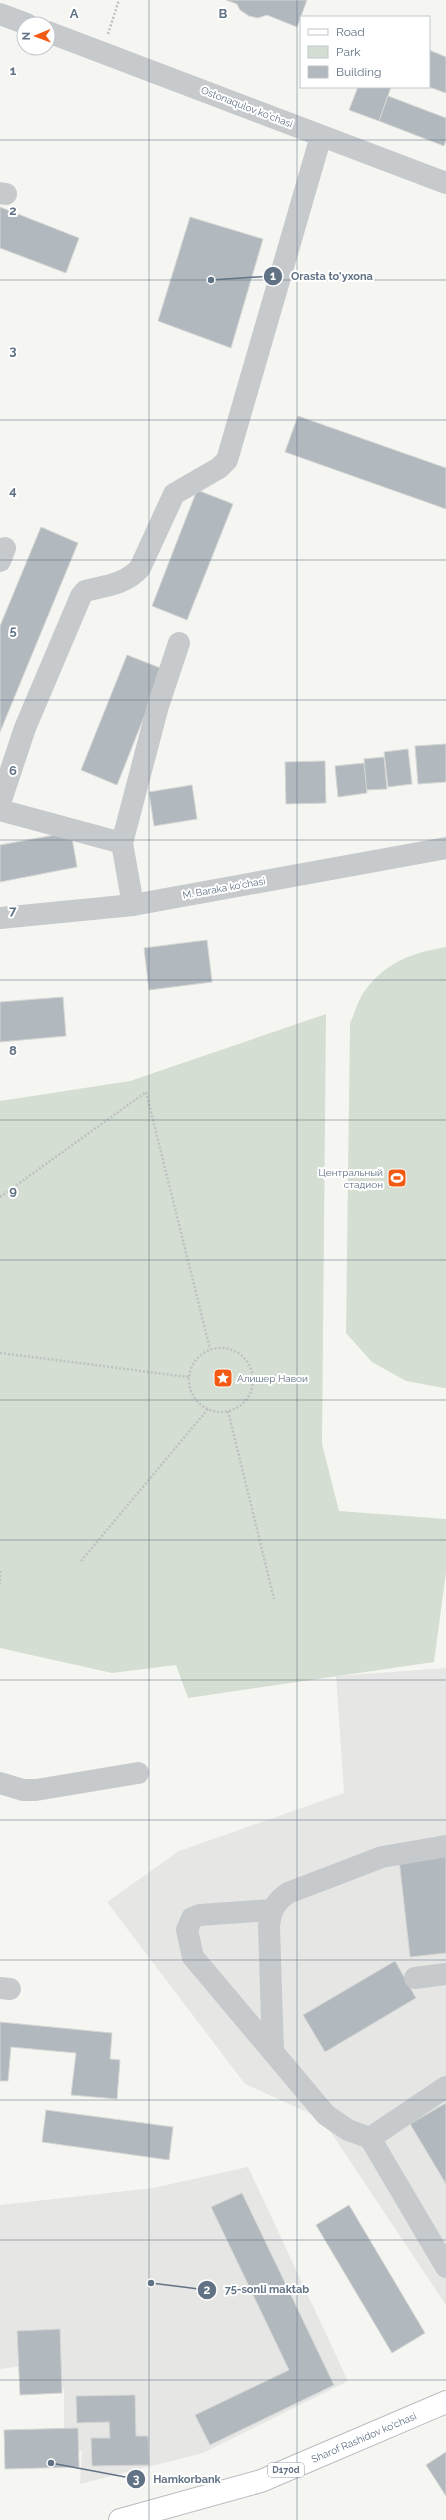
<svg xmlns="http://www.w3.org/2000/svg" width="446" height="2520" viewBox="0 0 446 2520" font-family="Raleway,sans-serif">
	<rect width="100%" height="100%" fill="#f5f6f1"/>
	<g fill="#e6e7e5">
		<polygon points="446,1668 446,2305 322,2119 245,2084 107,1902 179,1851 344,1793 336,1676"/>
		<polygon points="248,2167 348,2381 203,2453 80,2484 82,2451 64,2450 64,2388 55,2385 50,2362 0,2369 0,2205 153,2188"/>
	</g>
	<g fill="#d5ded2">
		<path d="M446 947V1388H444L406 1381 372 1362 346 1333 350 1023C355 1013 358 1000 364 992 385 962 412 953 446 947Z"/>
		<polygon points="326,1014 322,1444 339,1511 446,1519 446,1572 434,1662 188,1698 176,1665 112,1673 0,1648 0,1101 130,1081"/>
	</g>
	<g fill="#b1b8be" stroke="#d6d7d4">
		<polygon points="226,0 307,0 297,27 267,15 258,18 249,16 240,10 237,4"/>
		<polygon points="429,50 446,57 446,93 429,87"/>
		<polygon points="358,87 391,87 379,121 349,110"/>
		<polygon points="388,96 446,118 446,140 444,146 379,121"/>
		<polygon points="0,207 79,238 66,273 0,248"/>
		<polygon points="190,217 263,239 231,348 158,321"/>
		<polygon points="298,416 446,468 446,509 285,452"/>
		<polygon points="197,490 233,504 187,620 152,606"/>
		<polygon points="41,527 78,543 0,732 0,626"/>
		<polygon points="127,655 163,669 117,785 81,770"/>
		<polygon points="446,744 446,782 418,784 415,746"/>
		<polygon points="408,749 412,784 388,787 384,752"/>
		<polygon points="384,757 387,789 366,790 364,759"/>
		<polygon points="325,761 326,803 286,804 285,762"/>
		<polygon points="364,763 367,793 338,797 335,766"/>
		<polygon points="192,785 197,819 154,826 149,792"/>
		<polygon points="71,832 77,867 0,882 0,845"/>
		<polygon points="207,940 212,982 149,990 144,948"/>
		<polygon points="63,997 66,1036 0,1042 0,1002"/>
		<polygon points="446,1855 446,1953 410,1957 399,1859"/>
		<polygon points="395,1961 416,1998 325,2052 303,2015"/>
		<polygon points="0,2022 112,2033 110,2059 120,2060 117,2099 71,2095 76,2053 11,2047 8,2081 0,2081"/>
		<polygon points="446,2103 446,2184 410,2124"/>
		<polygon points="46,2110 173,2127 169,2160 42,2142"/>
		<polygon points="242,2193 334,2385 210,2445 195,2415 289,2370 211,2207"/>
		<polygon points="349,2205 425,2333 392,2353 316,2225"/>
		<polygon points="60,2329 62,2393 20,2395 17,2331"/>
		<polygon points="135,2395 136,2436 148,2436 149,2465 92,2466 91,2438 110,2438 109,2422 77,2423 76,2396"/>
		<polygon points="78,2428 79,2467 5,2469 4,2430"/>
		<polygon points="446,2452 446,2496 426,2465"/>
	</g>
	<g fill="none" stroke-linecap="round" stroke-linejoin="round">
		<defs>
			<g id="major">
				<path id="s1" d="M120 2520 261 2481 446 2402"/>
			</g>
		</defs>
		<use href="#major" stroke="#b9bcc0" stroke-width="24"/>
		<g stroke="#c0c1c3" stroke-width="2.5" stroke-dasharray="2 2" stroke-linecap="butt">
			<polyline points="108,34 119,0"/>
			<polyline points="0,1197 146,1092 210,1349"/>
			<circle cx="221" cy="1380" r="32"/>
			<polyline points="0,1353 189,1377"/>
			<polyline points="228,1411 274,1599"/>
			<polyline points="81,1561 208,1409"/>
			<polyline points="0,1571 0,1584"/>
		</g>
		<g stroke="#c7cacd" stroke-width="22">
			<polyline points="0,14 27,24"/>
			<polyline points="48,32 446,183"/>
			<polyline points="0,193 6,194"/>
			<polyline points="0,561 5,548"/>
			<path d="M0 803 25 728 81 596 85 591C106 586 126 584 140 568L174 494 219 468 227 460 321 136"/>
			<polyline points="0,810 122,843"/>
			<polyline points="133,905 122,843 158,706 179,643"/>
			<polyline points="0,918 133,905 446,848"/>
			<polyline points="0,1783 23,1790 36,1790 138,1773"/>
			<polyline points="271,1910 200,1915 192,1918 187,1930 193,1957 326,2115 348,2130 370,2138 446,2267"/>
			<polyline points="415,1978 446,1974"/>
			<polyline points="0,1988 10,1989"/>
			<path d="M273 2052 269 1926C271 1910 275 1902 288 1893L382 1857 446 1846"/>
			<polyline points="370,2138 446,2087"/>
		</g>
		<use href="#major" stroke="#fff" stroke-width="22"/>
	</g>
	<path fill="none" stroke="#617285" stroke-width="1" stroke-opacity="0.55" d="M149 0V2520M297 0V2520M0 140H446M0 280H446M0 420H446M0 560H446M0 700H446M0 840H446M0 980H446M0 1120H446M0 1260H446M0 1400H446M0 1540H446M0 1680H446M0 1820H446M0 1960H446M0 2100H446M0 2240H446M0 2380H446"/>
	<defs>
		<symbol id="stadium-square" viewBox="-11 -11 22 22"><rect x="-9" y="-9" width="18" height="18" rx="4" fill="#f35a13" stroke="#fff"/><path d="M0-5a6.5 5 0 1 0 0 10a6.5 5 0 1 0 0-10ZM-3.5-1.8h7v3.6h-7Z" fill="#fff"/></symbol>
		<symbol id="sight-square" viewBox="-11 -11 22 22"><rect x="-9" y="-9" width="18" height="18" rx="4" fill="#f35a13" stroke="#fff"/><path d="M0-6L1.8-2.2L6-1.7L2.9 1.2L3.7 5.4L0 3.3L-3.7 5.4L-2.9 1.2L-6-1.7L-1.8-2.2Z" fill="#fff"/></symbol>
	</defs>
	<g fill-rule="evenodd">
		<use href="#stadium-square" x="386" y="1167" width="22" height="22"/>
		<use href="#sight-square" x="212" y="1367" width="22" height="22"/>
	</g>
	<g text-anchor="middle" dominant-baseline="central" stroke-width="4" stroke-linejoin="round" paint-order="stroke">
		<rect fill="#fff" stroke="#909caa" stroke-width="1" x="268" y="2463" width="36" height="14" rx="3"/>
		<g font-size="9" font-weight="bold" fill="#617285">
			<text x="286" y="2470">D170d</text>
		</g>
		<g font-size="10" fill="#617285" stroke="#fff">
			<text transform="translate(247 107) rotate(21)">Ostonaqulov ko'chasi</text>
			<text transform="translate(224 888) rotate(-10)">M. Baraka ko'chasi</text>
			<text stroke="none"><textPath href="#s1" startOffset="258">Sharof Rashidov ko'chasi</textPath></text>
		</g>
		<g font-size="10" fill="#617285" stroke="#fff" text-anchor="end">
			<text x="383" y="1172">Центральный<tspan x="383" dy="12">стадион</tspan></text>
			<text x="237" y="1378" text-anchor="start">Алишер Навои</text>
		</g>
	</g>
	<g font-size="13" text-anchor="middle" font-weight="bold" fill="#617285" stroke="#fff" stroke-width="4" stroke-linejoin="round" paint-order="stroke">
		<text x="74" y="18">A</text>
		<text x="223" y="18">B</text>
		<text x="13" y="75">1</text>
		<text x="13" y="215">2</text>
		<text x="13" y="355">3</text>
		<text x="13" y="495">4</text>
		<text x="13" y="635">5</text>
		<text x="13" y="775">6</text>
		<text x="13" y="915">7</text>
		<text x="13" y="1055">8</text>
		<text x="13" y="1195">9</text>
	</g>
	<path fill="none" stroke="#617285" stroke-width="1.5" d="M211 280L273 276M151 2283L207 2290M51 2463L136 2479"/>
	<g fill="#617285" stroke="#fff" stroke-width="1.5">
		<circle cx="211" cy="280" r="4"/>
		<circle cx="151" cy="2283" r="4"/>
		<circle cx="51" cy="2463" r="4"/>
		<circle cx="273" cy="276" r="10"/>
		<circle cx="207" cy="2290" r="10"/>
		<circle cx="136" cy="2479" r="10"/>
	</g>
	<g font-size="12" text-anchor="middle" font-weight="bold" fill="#fff">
		<text x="273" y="280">1</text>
		<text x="207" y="2294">2</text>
		<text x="136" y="2483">3</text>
	</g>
	<g font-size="11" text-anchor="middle" font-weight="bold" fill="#617285" stroke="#fff" stroke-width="4" stroke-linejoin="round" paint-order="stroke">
		<text x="332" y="280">Orasta to'yxona</text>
		<text x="267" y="2293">75-sonli maktab</text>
		<text x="187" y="2483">Hamkorbank</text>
	</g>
	<rect x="300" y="16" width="130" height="72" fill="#ffffff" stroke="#c0c7ce"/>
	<rect x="308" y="29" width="20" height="6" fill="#ffffff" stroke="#c0c7ce"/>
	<text x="336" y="36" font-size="12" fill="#617285">Road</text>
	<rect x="308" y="46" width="20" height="12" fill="#d5ded2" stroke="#c0c7ce"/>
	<text x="336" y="56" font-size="12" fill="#617285">Park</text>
	<rect x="308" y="66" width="20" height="12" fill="#b1b8be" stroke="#c0c7ce"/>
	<text x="336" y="76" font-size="12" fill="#617285">Building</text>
	<g transform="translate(36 36) rotate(269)"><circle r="19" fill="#ffffff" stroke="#c0c7ce"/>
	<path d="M0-3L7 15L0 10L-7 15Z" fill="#f35a13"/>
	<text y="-6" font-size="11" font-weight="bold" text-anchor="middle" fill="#617285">N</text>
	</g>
</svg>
